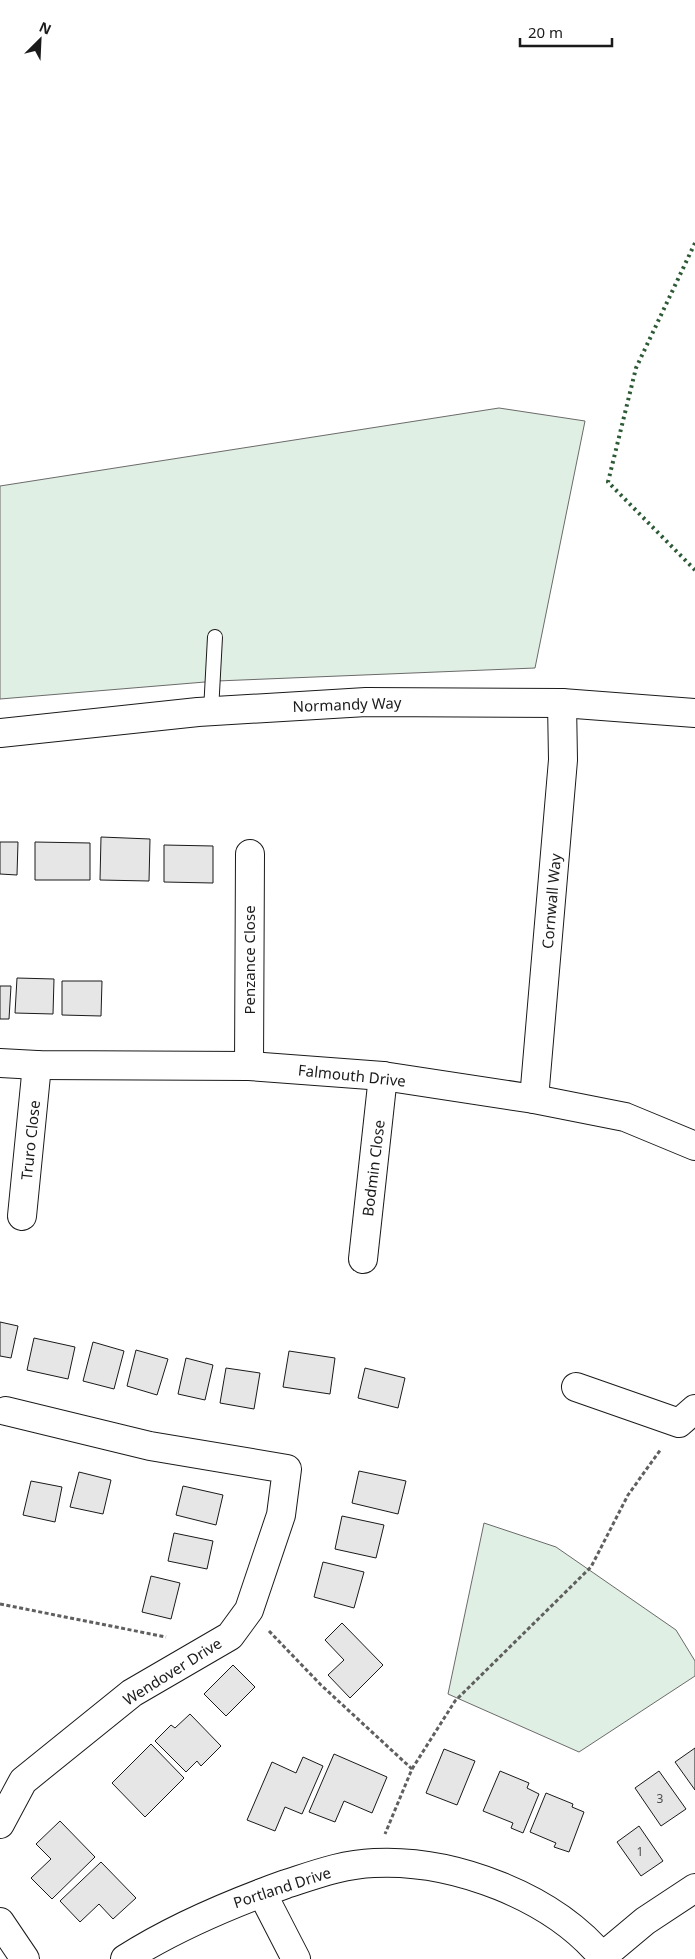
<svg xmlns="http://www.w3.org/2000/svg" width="695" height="1959" viewBox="0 0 695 1959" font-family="'Noto Sans',sans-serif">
	<rect width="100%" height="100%" fill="#fff"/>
	<g fill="#e0efe3" stroke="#6a6a6a">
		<polygon points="499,408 585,421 535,668 217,681 0,699 0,486"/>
		<polygon points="484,1523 556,1547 676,1630 695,1661 695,1676 579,1752 448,1694"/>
	</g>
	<g fill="#e6e6e6" stroke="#1a1a1a">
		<polygon points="101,837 150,839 149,881 100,880"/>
		<polygon points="0,842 18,842 17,875 0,874"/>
		<polygon points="35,842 90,843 90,880 35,880"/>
		<polygon points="164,845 213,846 213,883 164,882"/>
		<polygon points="17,978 54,979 53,1014 15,1013"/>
		<polygon points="62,981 102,981 101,1016 62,1015"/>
		<polygon points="0,986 11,986 9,1019 0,1019"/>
		<polygon points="0,1322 18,1326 11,1358 0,1356"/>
		<polygon points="34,1338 75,1347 68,1379 27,1370"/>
		<polygon points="93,1342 124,1351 114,1389 83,1381"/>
		<polygon points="136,1350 168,1359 157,1395 127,1386"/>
		<polygon points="289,1351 335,1358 330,1394 283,1387"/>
		<polygon points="186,1358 213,1365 205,1400 178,1394"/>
		<polygon points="226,1368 260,1373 254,1409 220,1403"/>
		<polygon points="365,1368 405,1378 398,1408 358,1398"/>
		<polygon points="359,1471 406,1481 398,1514 352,1503"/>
		<polygon points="79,1472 111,1480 103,1514 70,1507"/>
		<polygon points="31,1481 62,1487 55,1522 23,1515"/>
		<polygon points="183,1486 223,1495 216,1525 176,1515"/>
		<polygon points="342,1516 384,1525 376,1558 335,1549"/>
		<polygon points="174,1533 213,1541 207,1569 168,1561"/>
		<polygon points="323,1562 364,1572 354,1608 314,1597"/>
		<polygon points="151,1576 180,1583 171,1619 142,1612"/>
		<polygon points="342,1623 383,1665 350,1698 328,1675 344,1660 325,1640"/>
		<polygon points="233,1665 255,1687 226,1716 204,1694"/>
		<polygon points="190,1714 221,1746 201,1766 197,1761 186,1772 155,1741 171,1725 175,1728"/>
		<polygon points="151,1744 184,1778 145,1817 112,1783"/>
		<polygon points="695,1748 695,1790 675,1762"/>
		<polygon points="444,1749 475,1761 457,1805 426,1793"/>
		<polygon points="334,1754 387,1777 372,1813 344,1801 335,1822 309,1812"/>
		<polygon points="303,1757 323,1766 302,1814 285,1807 275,1831 247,1820 272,1762 296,1773"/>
		<polygon points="500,1771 529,1783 527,1788 539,1794 523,1833 511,1828 513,1823 483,1811"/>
		<polygon points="659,1771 686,1809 661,1826 635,1788"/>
		<polygon points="546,1793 573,1804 572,1807 584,1812 569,1852 554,1847 556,1843 530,1832"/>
		<polygon points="60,1821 95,1857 52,1899 31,1878 51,1859 36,1844"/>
		<polygon points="639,1826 663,1861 641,1876 617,1842"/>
		<polygon points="101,1862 136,1898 113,1919 99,1904 80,1922 60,1901"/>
	</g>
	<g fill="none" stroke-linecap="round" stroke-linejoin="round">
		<defs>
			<polyline id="lane" points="211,711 215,637"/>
			<g id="street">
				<polyline points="0,1063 37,1065 249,1066 383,1076 534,1099 625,1117 695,1146"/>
				<polyline points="249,1066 250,854"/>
				<polyline points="534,1099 563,760 562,703"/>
				<polyline points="22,1216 37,1065"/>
				<polyline points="363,1259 383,1076"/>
				<polyline points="576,1387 679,1423 695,1409"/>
				<polyline points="0,1824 23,1781 132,1693 230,1636 249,1610 281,1515 287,1469 150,1446 6,1411"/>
				<polyline points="262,1893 296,1959"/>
				<polyline points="0,1922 25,1959"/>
				<polyline points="602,1957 645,1921 695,1888"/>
				<path d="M125 1959C175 1927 230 1904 286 1884 314 1875 343 1864 374 1863 453 1859 553 1896 604 1959"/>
			</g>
			<polyline id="primary" points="0,733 198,712 366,702 562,703 695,713"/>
		</defs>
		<use href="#lane" stroke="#1a1a1a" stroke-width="16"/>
		<use href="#street" stroke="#1a1a1a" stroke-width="30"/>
		<use href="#primary" stroke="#1a1a1a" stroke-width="30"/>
		<g stroke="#5f5f5f" stroke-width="3" stroke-dasharray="4 2.5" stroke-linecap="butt">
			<polyline points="0,1604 166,1637"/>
			<polyline points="269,1631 321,1685 412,1769 385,1834"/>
			<polyline points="412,1769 455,1701 591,1567 628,1495 661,1449"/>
		</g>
		<use href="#lane" stroke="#fff" stroke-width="14"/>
		<use href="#street" stroke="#fff" stroke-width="28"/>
		<use href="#primary" stroke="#fff" stroke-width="28"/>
		<polyline stroke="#2b5a34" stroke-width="4" stroke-dasharray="2.5 4" stroke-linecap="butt" points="695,243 636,368 608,482 695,570"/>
	</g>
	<g text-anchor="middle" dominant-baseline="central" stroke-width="4" stroke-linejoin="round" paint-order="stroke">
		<g font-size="12" fill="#4d4d4d">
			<text x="660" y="1798">3</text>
			<text x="640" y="1851">1</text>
		</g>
		<g font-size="15" fill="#1a1a1a" stroke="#fff">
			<text transform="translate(347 704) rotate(-2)">Normandy Way</text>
			<text transform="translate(551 901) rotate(-85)">Cornwall Way</text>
			<text transform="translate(249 960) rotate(-90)">Penzance Close</text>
			<text transform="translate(352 1075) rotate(6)">Falmouth Drive</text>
			<text transform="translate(30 1140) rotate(-84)">Truro Close</text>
			<text transform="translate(373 1168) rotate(-83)">Bodmin Close</text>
			<text transform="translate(172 1671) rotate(-32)">Wendover Drive</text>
			<text transform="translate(282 1887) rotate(-18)">Portland Drive</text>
		</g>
	</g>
	<g transform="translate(40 40) rotate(24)" stroke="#ffffff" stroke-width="4" paint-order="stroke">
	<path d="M0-4L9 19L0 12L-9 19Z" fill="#1a1a1a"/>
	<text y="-8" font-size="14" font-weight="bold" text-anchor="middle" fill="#1a1a1a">N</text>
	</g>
	<path d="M520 38v8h92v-8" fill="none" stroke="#1a1a1a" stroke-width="2.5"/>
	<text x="528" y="38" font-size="15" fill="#1a1a1a" stroke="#ffffff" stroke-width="4" paint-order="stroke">20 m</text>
</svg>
